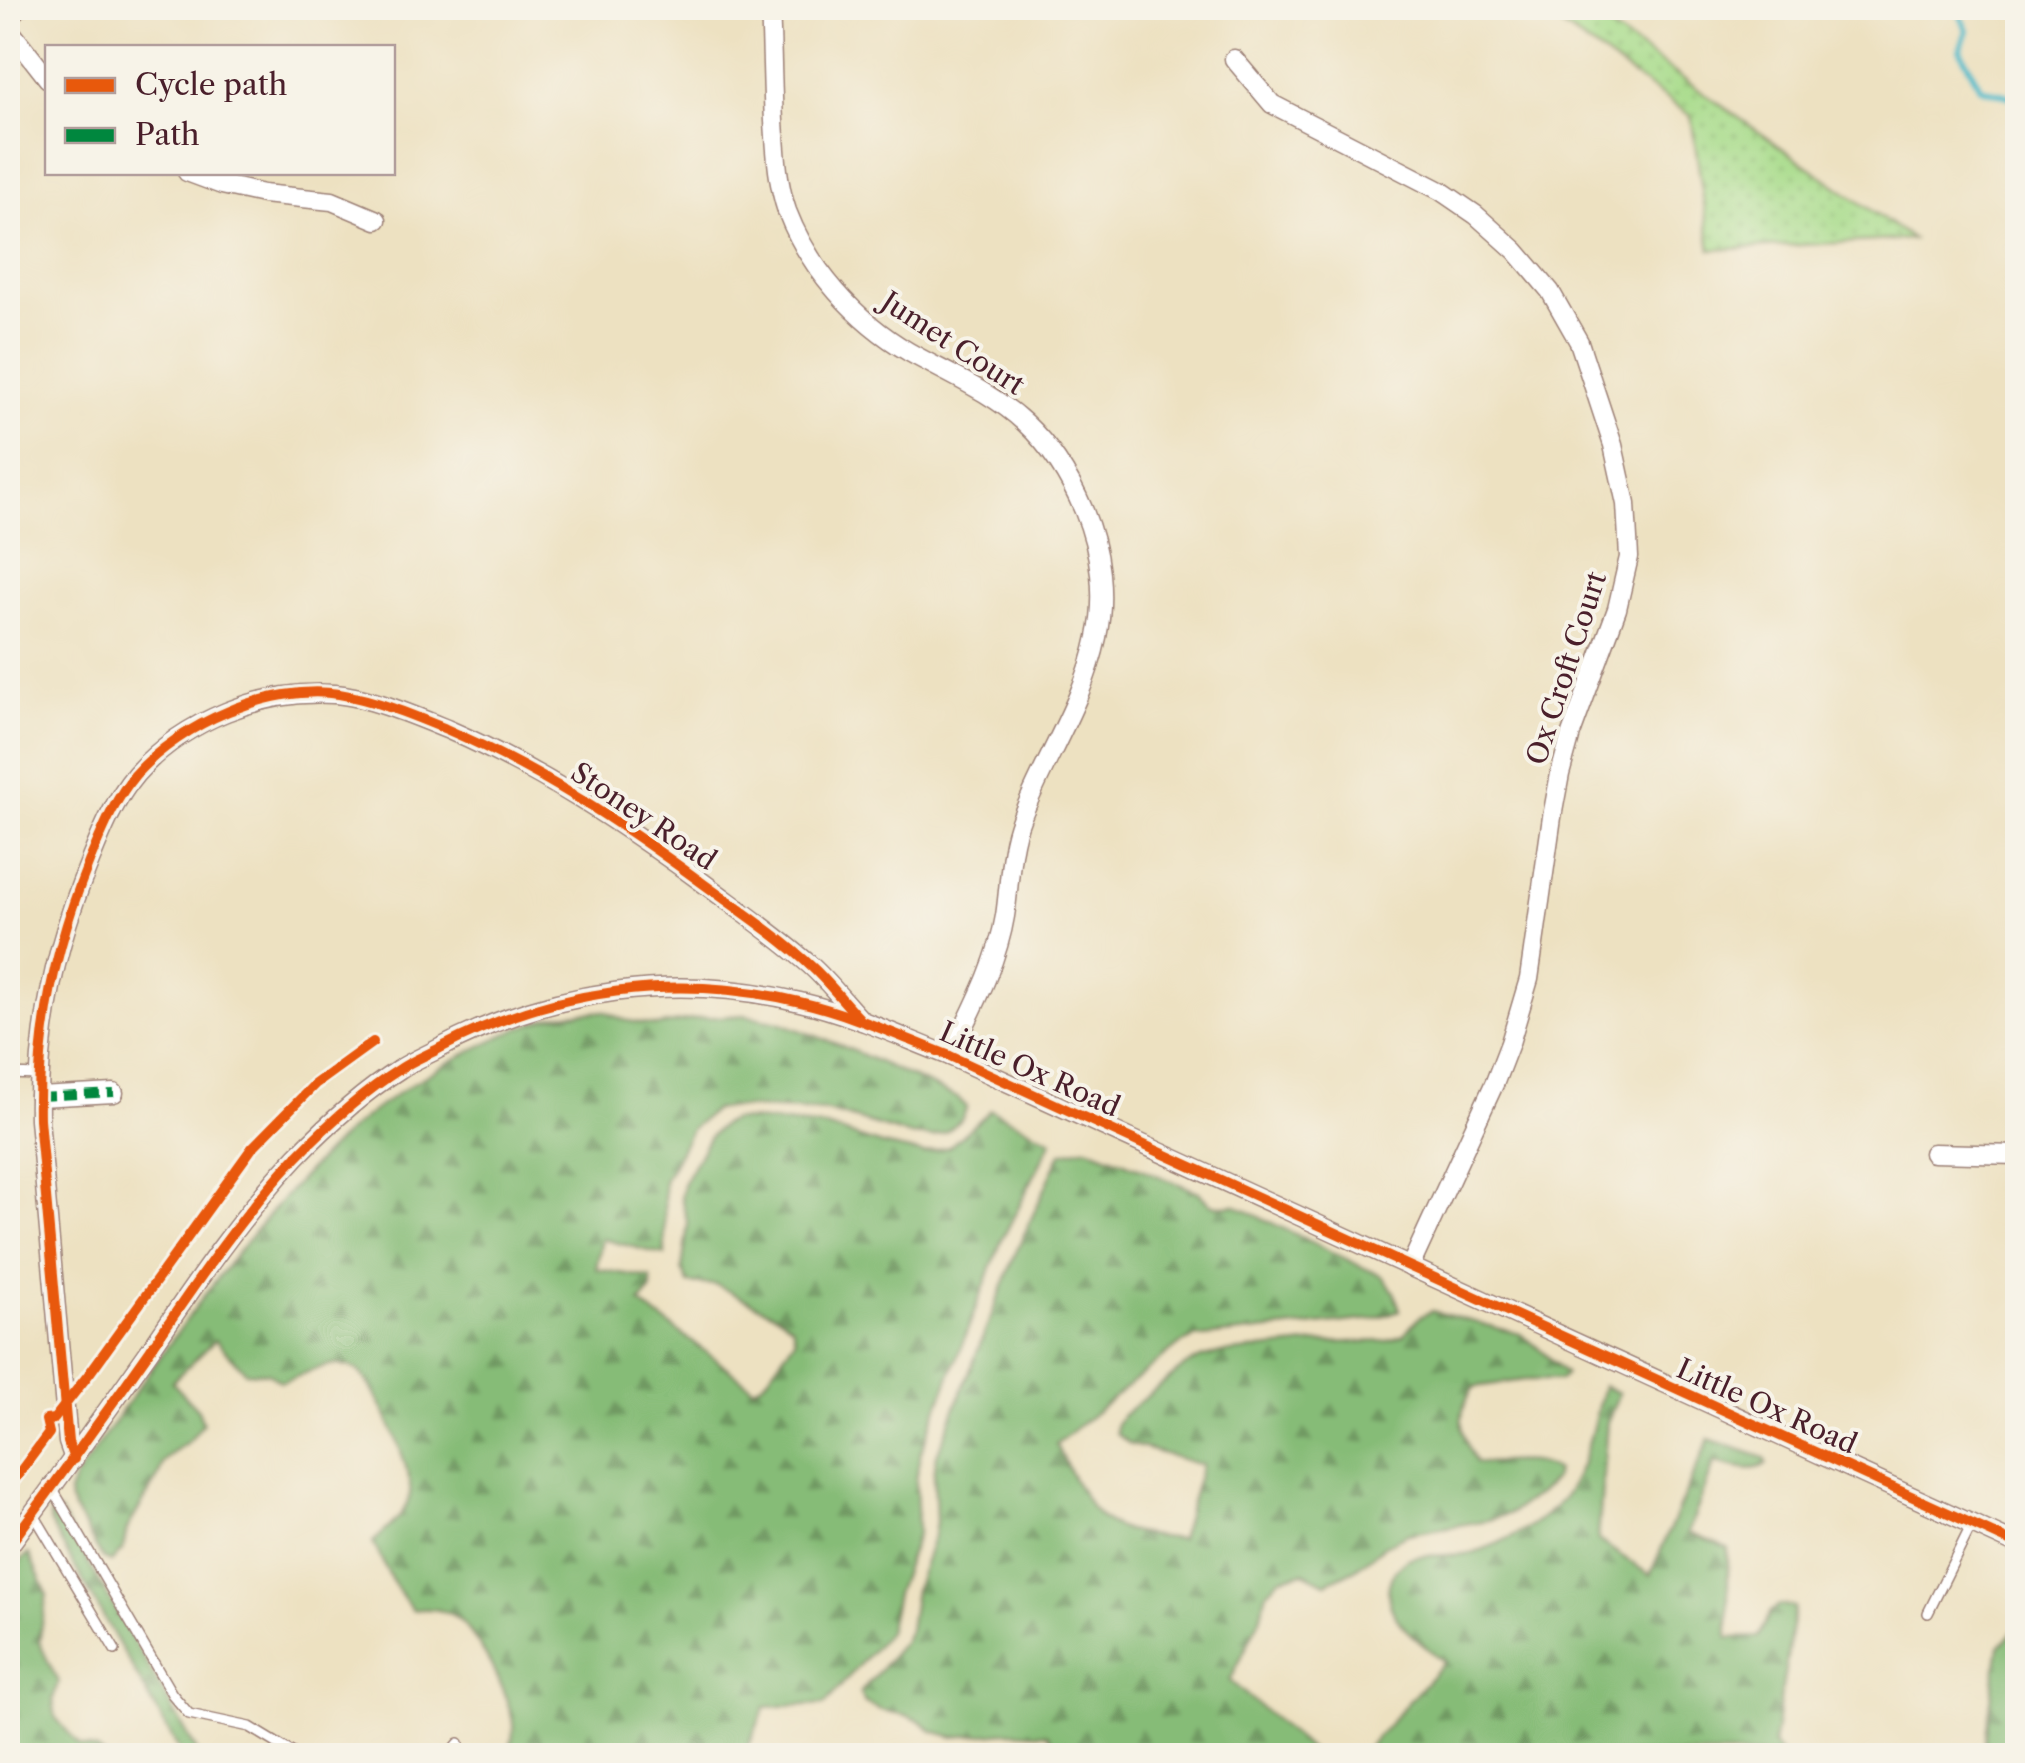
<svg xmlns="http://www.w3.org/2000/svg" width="2025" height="1763" viewBox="0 0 2025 1763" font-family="'Libre Caslon Text',serif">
	<defs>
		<pattern id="forest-firs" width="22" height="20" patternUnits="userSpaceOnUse" patternTransform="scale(2.5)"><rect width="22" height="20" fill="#86bc77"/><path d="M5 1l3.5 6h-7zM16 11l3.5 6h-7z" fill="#709862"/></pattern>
		<pattern id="park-dots" width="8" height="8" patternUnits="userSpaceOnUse" patternTransform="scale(2.5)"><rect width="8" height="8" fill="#a8dc8b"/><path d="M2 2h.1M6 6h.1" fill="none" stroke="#92bc78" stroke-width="1.8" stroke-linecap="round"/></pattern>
	</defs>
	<rect width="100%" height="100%" fill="#f7f3e8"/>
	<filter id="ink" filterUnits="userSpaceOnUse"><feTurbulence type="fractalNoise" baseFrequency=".01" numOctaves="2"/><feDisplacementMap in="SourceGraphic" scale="20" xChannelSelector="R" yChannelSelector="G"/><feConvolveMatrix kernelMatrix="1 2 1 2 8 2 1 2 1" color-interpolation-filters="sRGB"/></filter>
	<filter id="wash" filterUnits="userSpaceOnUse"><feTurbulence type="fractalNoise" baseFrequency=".0048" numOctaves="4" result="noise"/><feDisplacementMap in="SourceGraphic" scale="40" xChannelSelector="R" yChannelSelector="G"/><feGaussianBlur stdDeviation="2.25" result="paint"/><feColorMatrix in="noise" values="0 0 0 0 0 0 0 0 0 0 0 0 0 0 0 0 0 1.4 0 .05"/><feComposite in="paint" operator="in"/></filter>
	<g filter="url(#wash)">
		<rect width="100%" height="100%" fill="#ede1c1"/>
		<g fill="url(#forest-firs)" stroke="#686e51" stroke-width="2.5">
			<path d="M604 1011 624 1020 656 1026 702 1018 744 1015 779 1022 847 1048 958 1098 967 1107 961 1120 945 1133 932 1137 910 1135 827 1111 732 1107 714 1110 692 1128 664 1181 665 1255 602 1239 596 1269 651 1278V1290L640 1303 754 1388 765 1381 795 1339 792 1326 777 1315 716 1285 688 1283 682 1269 688 1224 681 1198 683 1184 710 1136 723 1124 733 1120 764 1121 826 1127 882 1145 925 1154 949 1147 991 1110 1052 1140 1001 1242 920 1454 916 1481 918 1532 896 1594 888 1632 825 1704 765 1707 745 1755H509C511 1745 514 1734 513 1724 511 1698 474 1625 451 1614 438 1608 426 1608 412 1610L391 1579 373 1542C388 1528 406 1516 410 1494 414 1472 375 1380 355 1369 329 1356 305 1376 281 1382L268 1373 246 1372 215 1340 172 1382 198 1410 203 1423 190 1440 173 1452 163 1462 158 1477 127 1529 123 1549 111 1562 103 1559 70 1502 69 1493 74 1480C157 1362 236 1238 341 1138 378 1103 422 1076 467 1053 494 1039 522 1026 551 1017 568 1013 587 1013 604 1011Z"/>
			<path d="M1087 1147 1199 1192C1210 1208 1217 1207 1235 1205L1383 1277 1394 1292 1400 1310 1373 1319 1194 1338 1180 1344 1056 1444C1067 1466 1084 1504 1103 1519 1122 1535 1156 1536 1180 1539L1202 1465 1130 1444 1116 1434V1424L1123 1415 1185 1366 1203 1357 1222 1353 1318 1343 1387 1341 1404 1335 1419 1317 1432 1311 1520 1334 1535 1345 1566 1374 1560 1380H1525L1474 1387C1454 1415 1461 1435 1476 1463 1500 1464 1536 1455 1556 1471L1553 1480 1540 1493 1511 1513 1488 1520 1407 1534 1383 1547 1355 1569 1326 1583 1304 1572 1281 1577 1267 1592 1260 1618 1230 1681 1316 1755H1054L1056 1747 1048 1734 1007 1732 954 1737 932 1731 922 1722 906 1715 881 1710 865 1703 860 1693 904 1641 909 1630 915 1590 934 1535 936 1521 934 1474 937 1455 1017 1250 1061 1153Z"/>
			<path d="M1603 1386 1619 1393 1607 1422 1598 1540 1650 1575 1709 1439 1765 1458 1767 1463C1753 1475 1732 1465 1715 1462L1688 1533 1728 1548V1638L1758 1637 1770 1613 1779 1605 1795 1607 1773 1745 1782 1755H1361L1444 1662C1421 1641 1383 1621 1389 1585 1391 1575 1397 1566 1406 1560 1421 1552 1457 1558 1475 1552 1503 1543 1533 1527 1555 1507 1583 1482 1594 1422 1603 1386Z"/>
			<polygon points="54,1511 60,1513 199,1755 182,1755 50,1523 50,1516"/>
			<polygon points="29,1554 47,1594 39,1642 58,1682 53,1699 55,1717 80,1746 97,1750 104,1755 8,1755 8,1579 22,1559"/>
			<polygon points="2017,1628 2017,1755 1983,1755 1999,1646"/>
		</g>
		<polygon fill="url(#park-dots)" stroke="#797e5b" stroke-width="2.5" points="1536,8 1582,8 1912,239 1711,250 1691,116"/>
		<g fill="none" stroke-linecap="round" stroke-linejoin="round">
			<polyline stroke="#4cb9c8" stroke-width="6" points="1949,8 1959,12 1967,30 1960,50 1981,88 2018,99"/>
		</g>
	</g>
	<g filter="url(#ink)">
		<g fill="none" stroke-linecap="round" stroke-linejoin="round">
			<defs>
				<g id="lane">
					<polyline points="8,1074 39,1075"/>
					<polyline points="8,1258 12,1301 8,1306"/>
					<polyline points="52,1488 172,1694 189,1714 250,1727 298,1756"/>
					<polyline points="33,1513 115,1650"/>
					<polyline points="1928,1613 1972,1524"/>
					<polyline points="448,1756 459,1743"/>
				</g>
				<g id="street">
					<path d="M770 8C772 45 772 83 774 121 776 151 777 182 787 211 809 269 856 321 909 352 948 374 992 392 1025 423 1052 448 1070 478 1084 511 1100 550 1106 595 1097 637 1084 701 1045 758 1021 819 1009 849 1010 884 1005 916 997 965 971 1012 950 1056"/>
					<polyline points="8,15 19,8"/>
					<polyline points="8,28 48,79"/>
					<polyline points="1234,59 1272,104 1441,191 1476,215 1516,251 1550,291 1579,342 1613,445 1626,504 1629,557 1617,609 1571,734 1560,774 1552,817 1529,979 1510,1043 1495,1082 1410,1267"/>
					<polyline points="187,172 222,185 263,194 332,201 377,220"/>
					<polyline points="39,1097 114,1093"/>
					<polyline points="1933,1153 2018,1155"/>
					<path d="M74 1459 68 1442 39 1119C37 1030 56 943 90 861 102 831 115 799 136 774 184 720 263 689 334 694 368 696 417 717 449 730 541 770 621 823 702 882 738 909 776 935 810 965 829 982 845 1003 862 1021"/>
					<path d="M8 1547C56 1482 103 1417 150 1350 195 1284 241 1216 296 1157 327 1125 362 1093 400 1069 412 1061 427 1055 440 1048 552 989 677 972 800 1002 852 1014 901 1037 950 1056L2018 1545"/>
				</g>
			</defs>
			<use href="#lane" stroke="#9c8076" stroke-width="12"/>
			<use href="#street" stroke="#9c8076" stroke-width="21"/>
			<use href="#lane" stroke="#fff" stroke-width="9"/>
			<use href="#street" stroke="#fff" stroke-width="18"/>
			<polyline stroke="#00873e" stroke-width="8" stroke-dasharray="15 8" stroke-linecap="butt" points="39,1097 114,1093"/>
			<defs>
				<g id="cycleway">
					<path d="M74 1459 68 1442 39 1119C37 1030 56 944 89 862 102 832 114 800 135 775 180 724 271 683 339 694 376 700 412 715 446 729 543 771 621 823 705 885 741 911 780 937 813 968 829 983 843 1001 859 1018"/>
					<polyline points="8,1488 49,1433 46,1420 54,1419 89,1374 252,1148 315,1084 373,1042"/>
					<path d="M8 1547C56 1482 103 1417 150 1350 195 1284 241 1216 296 1157 327 1125 362 1093 400 1069 412 1061 427 1055 440 1048 552 989 677 972 800 1002 852 1014 901 1037 950 1056L2018 1545"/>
				</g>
			</defs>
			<use href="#cycleway" stroke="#f7f3e8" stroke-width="16"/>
			<use href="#cycleway" stroke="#e8590c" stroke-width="10"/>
		</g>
	</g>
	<g text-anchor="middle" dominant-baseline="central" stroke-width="8" stroke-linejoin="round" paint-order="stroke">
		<g font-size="28" fill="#4a1f2b" stroke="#f7f3e8">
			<text transform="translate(953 343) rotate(33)">Jumet Court</text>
			<text transform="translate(1566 668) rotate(-72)">Ox Croft Court</text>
			<text transform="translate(644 816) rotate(34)">Stoney Road</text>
			<text transform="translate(1030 1069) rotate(24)">Little Ox Road</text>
			<text transform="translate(1767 1406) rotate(24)">Little Ox Road</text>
		</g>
	</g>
	<rect width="2025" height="1763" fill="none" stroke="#f7f3e8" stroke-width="40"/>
	<rect x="45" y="45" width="350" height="130" fill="#f7f3e8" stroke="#b29e9c" stroke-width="2.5"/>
	<rect x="65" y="78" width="50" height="15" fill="#e8590c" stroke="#b29e9c" stroke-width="2.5"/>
	<text x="135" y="95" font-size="30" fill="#4a1f2b">Cycle path</text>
	<rect x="65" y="128" width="50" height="15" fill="#00873e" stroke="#b29e9c" stroke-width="2.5"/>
	<text x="135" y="145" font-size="30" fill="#4a1f2b">Path</text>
</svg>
